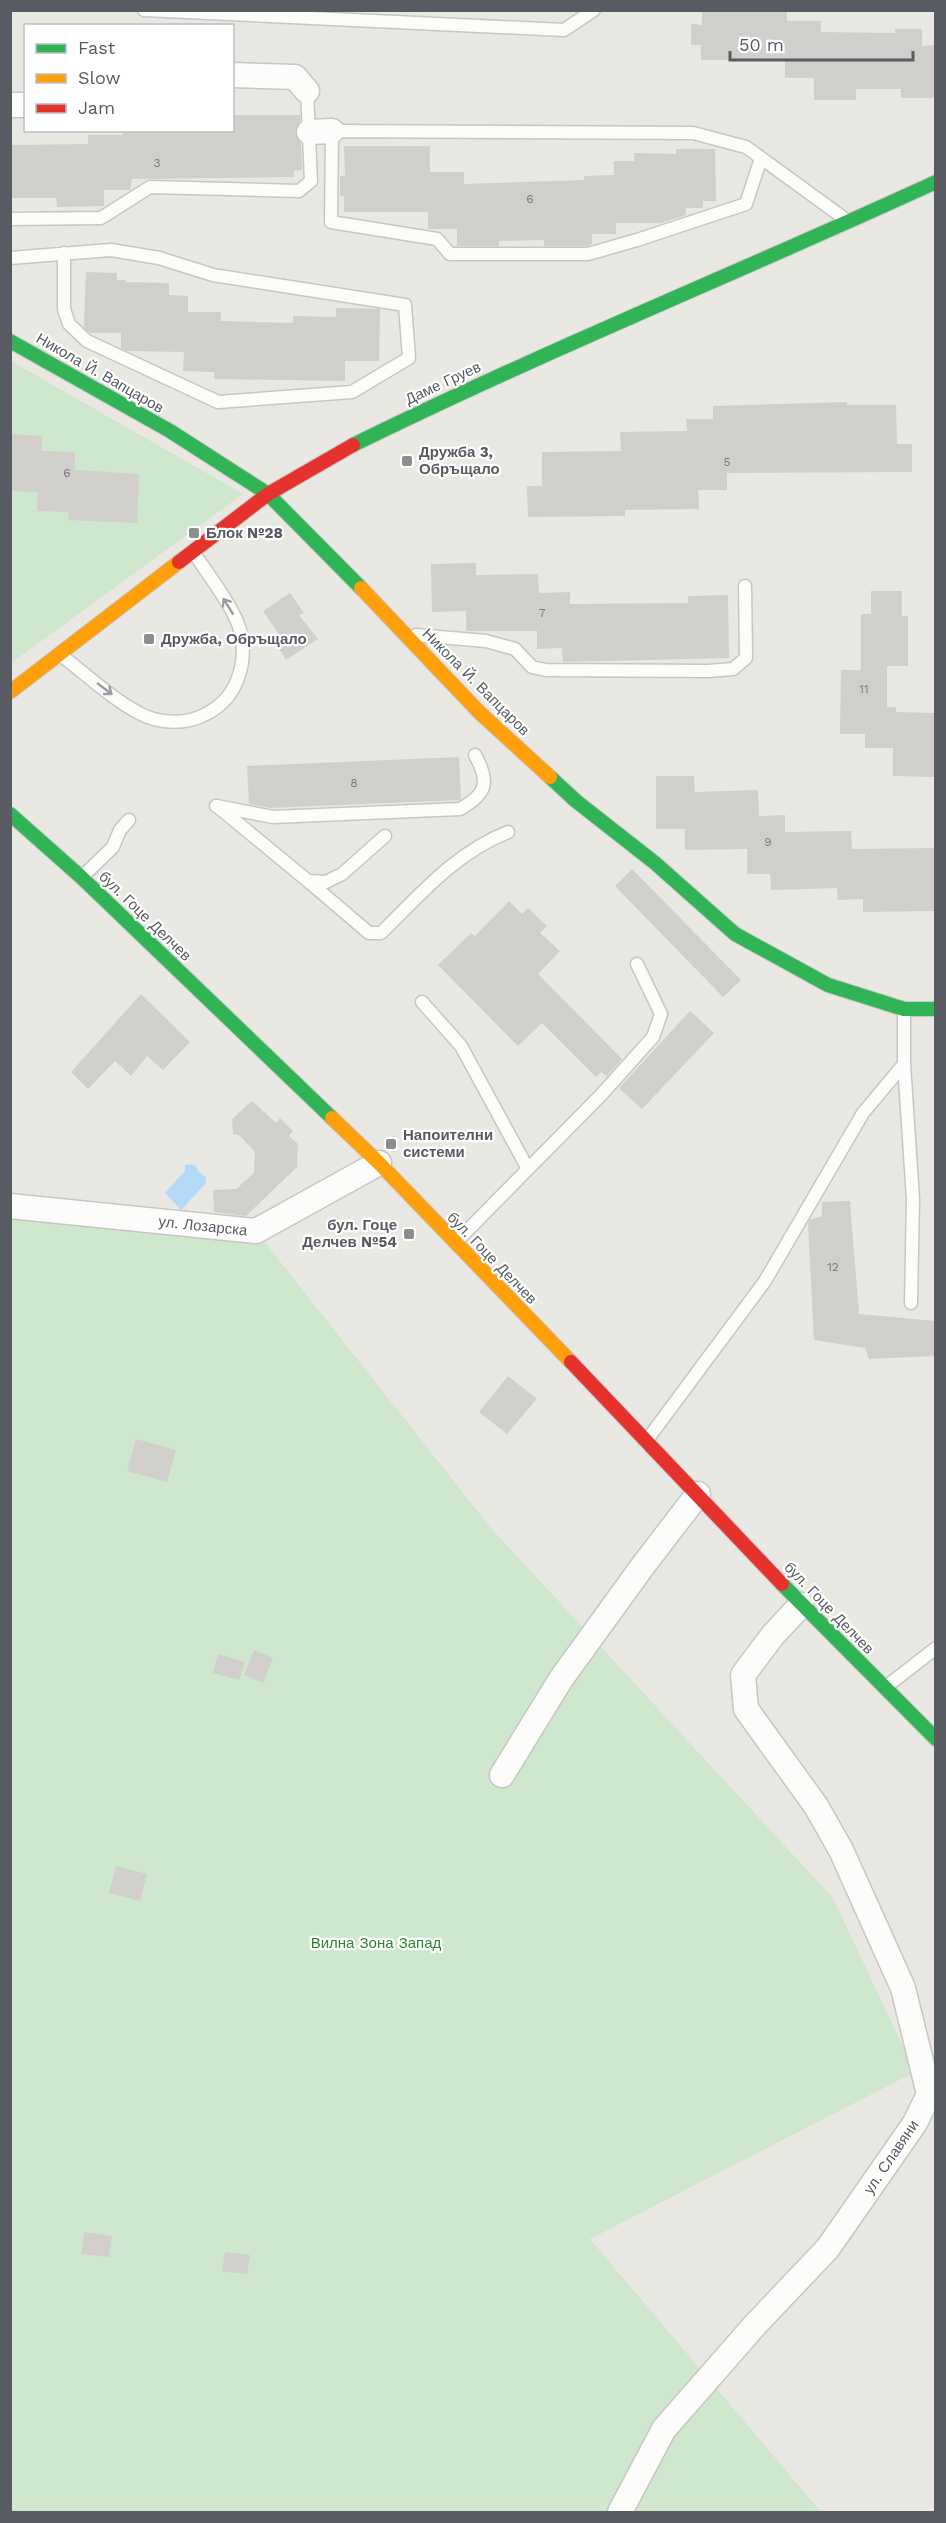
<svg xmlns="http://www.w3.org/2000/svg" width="946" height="2523" viewBox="0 0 946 2523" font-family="'Work Sans',sans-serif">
	<rect width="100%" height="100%" fill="#eae8e2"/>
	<g fill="#cfe7cc">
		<polygon points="11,361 243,494 11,663"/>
		<polygon points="10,1206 256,1231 490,1527 833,1898 915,2072 590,2239 821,2512 11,2512"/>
	</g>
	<polygon fill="#b4d9f6" points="191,1164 196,1166 198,1171 206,1177 206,1183 181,1210 165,1193 185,1171 185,1165"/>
	<g fill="#d0cfcb">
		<polygon points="702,10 787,10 787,21 821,21 821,32 895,33 895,29 922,29 922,46 936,45 936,98 901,98 901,89 856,89 856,100 814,100 814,78 785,78 785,60 701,60 701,45 691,45 691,24 702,25"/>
		<polygon points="232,115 300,115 300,121 295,132 301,144 302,170 294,171 294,177 132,179 130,190 104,190 104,206 57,207 56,198 10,198 10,145 88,144 88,135 123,135 123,130 232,130"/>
		<polygon points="344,146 430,146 430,172 464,172 464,184 584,180 584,176 614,175 614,161 634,161 634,153 676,154 676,149 715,149 716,201 703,201 703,208 686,208 686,215 661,223 616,223 616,234 592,234 592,244 587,246 544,246 544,240 499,241 499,246 457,246 457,229 428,229 428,212 344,212 344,196 340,196 340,176 345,176"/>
		<polygon points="86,272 117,273 117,280 126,280 125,282 169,283 169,295 188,296 188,312 221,312 221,321 293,323 293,316 336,317 336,308 380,309 379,361 345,361 345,381 214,379 214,372 183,371 184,352 127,351 121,348 121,333 90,333 84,327"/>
		<polygon points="847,402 847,405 896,405 897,444 912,444 912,472 727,473 727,490 698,490 699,509 625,510 625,516 528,517 527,486 542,486 542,452 621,451 620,432 687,431 686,419 713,419 713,406"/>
		<polygon points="10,434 42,436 42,451 75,452 75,470 139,474 137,523 68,520 69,512 37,511 38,492 10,491"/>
		<polygon points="476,563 476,575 538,574 539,593 570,592 570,604 688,603 688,596 728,595 729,658 563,662 562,648 537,649 537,631 466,631 466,611 432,612 431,564"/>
		<polygon points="871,591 902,591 902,616 908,616 908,666 887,666 887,707 896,707 896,712 936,713 936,777 893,776 893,748 865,748 865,734 840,734 841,670 861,670 861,614 871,614"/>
		<polygon points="290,593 304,613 299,615 318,639 286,660 272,637 278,633 263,611"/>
		<polygon points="459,757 461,799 459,800 270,808 249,804 247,766"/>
		<polygon points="656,776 694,776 695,792 758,790 759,816 785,815 785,832 851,831 852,849 936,848 936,911 863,912 863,899 838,900 837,888 771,890 770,874 747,874 747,849 685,850 685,829 656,829"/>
		<polygon points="632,869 741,980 723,997 615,886"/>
		<polygon points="509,901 522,914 528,908 547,926 540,933 560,951 538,974 622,1059 607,1076 601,1072 596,1077 542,1023 518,1046 438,965 471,933 475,936"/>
		<polygon points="141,994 190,1042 163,1070 147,1056 131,1076 115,1061 88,1089 71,1072"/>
		<polygon points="690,1011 714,1033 642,1109 619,1088"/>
		<polygon points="252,1101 276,1123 280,1118 293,1131 289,1136 298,1144 297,1167 246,1216 214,1212 213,1190 236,1189 254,1173 255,1152 239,1135 233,1134 232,1119"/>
		<polygon points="850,1201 859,1314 936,1321 936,1356 869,1359 865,1348 814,1340 808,1223 810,1220 822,1216 822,1202"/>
		<polygon points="508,1376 537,1399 507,1434 479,1412"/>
		<polygon points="136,1439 176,1450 167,1482 127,1471"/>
		<polygon points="254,1650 273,1658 263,1683 244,1675"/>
		<polygon points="218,1654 245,1662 239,1680 213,1673"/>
		<polygon points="116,1866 147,1874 140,1901 109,1893"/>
		<polygon points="84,2232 112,2236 109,2257 81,2254"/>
		<polygon points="225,2252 250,2255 247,2274 222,2271"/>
	</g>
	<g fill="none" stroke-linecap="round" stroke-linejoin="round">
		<defs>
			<g id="lane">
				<polyline points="144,10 564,30 594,10"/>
				<polyline points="761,158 746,204 637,240 588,254 450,254 437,239 331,222 332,131 693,133 746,147 845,219"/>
				<polyline points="10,219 101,218 150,187 299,191 311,181 307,91"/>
				<polyline points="10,258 111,250 159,258 213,275 405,305 409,358 352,392 218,402 87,341 69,324 64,309 64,253"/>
				<polyline points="416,635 486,641 515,649 532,667 546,670 708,671 733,669 746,658 745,586"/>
				<path d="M62 656C87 675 112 699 139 713 159 724 186 725 206 714 242 696 252 650 234 615 223 593 207 573 194 553"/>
				<path d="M216 806 273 817 460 809C487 794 490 782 475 755"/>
				<polyline points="217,806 308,881 326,882 342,874 385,836"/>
				<polyline points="82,877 113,847 120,830 129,820"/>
				<path d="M308 881 369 933H381C421 894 455 853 508 832"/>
				<polyline points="422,1002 461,1046 528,1169"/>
				<polyline points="904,1064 913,1199 911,1303"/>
				<polyline points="456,1242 601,1095 653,1037 661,1014 637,964"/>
				<polyline points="647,1440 765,1281 863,1113 904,1064 904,1010"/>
				<polyline points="887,1686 936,1648"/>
			</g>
			<g id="street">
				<polyline points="232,75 295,77 307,91"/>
				<polyline points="10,105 26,105"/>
				<polyline points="309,132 332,131"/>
				<polyline points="10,1206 256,1231 379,1163"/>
				<polyline points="502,1775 561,1679 642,1567 698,1494"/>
				<polyline points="620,2512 664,2429 755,2325 828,2248 915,2123 929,2094 903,1988 841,1850 816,1806 746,1709 743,1675 773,1635 801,1605"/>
			</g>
			<g id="fast">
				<polyline points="10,341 170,431 268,494 361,588"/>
				<path d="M353 445C544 351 742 271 936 182"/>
				<polyline points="550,777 576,801 655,863 735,934 828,985 904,1009 936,1009"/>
				<polyline points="10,814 81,877 332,1118"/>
				<polyline points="782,1584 936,1739"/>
			</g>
			<g id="slow">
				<polyline points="361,588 479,712 550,777"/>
				<polyline points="10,692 179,562"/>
				<polyline points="332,1118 379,1163 571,1362"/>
			</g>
			<g id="jam">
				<polyline points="179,562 268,494 353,445"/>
				<polyline points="571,1362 782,1584"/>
			</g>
		</defs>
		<use href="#lane" stroke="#c6c6c5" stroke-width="15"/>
		<use href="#street" stroke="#c6c6c5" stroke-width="27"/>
		<use href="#fast" stroke="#c7c7c6" stroke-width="16"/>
		<use href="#slow" stroke="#c7c7c6" stroke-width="16"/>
		<use href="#jam" stroke="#c7c7c6" stroke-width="16"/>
		<use href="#lane" stroke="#fcfcfb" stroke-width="12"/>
		<use href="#street" stroke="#fcfcfb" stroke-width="24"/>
		<use href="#fast" stroke="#30b455" stroke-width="14"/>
		<use href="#slow" stroke="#ff9f0a" stroke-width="14"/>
		<use href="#jam" stroke="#e5322d" stroke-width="14"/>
	</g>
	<defs><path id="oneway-shaft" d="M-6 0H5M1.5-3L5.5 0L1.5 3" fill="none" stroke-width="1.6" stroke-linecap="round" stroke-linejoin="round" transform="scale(1.5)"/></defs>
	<g stroke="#9a9c9f">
		<use href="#oneway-shaft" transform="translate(228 606) rotate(-122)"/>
		<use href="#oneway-shaft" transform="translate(105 689) rotate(37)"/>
	</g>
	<g fill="#8b8d8f" stroke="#fff" stroke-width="2">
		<rect x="401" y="455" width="12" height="12" rx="3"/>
		<rect x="188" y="527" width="12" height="12" rx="3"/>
		<rect x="143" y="633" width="12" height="12" rx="3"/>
		<rect x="385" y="1138" width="12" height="12" rx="3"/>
		<rect x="403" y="1228" width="12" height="12" rx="3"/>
	</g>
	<g text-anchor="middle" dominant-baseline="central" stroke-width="4.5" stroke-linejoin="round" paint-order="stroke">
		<g font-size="12" fill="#777a7d">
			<text x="157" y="163">3</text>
			<text x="530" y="199">6</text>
			<text x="727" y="462">5</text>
			<text x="67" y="473">6</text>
			<text x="542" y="613">7</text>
			<text x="864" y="689">11</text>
			<text x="354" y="783">8</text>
			<text x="768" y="842">9</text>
			<text x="833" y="1267">12</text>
		</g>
		<g font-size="15" fill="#585c62" stroke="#fff">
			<text transform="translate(100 373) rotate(30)">Никола Й. Вапцаров</text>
			<text transform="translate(443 383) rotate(-25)">Даме Груев</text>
			<text transform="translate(476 682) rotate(45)">Никола Й. Вапцаров</text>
			<text transform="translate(145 916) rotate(44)">бул. Гоце Делчев</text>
			<text transform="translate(203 1226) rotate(6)">ул. Лозарска</text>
			<text transform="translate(492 1258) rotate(46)">бул. Гоце Делчев</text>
			<text transform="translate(829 1608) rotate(46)">бул. Гоце Делчев</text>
			<text transform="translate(891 2157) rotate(-56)">ул. Славяни</text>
		</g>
		<g font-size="15" font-weight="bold" fill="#585c62" stroke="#fff" text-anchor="start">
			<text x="419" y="452">Дружба 3,<tspan x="419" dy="17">Обръщало</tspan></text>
			<text x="206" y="533">Блок №28</text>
			<text x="161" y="639">Дружба, Обръщало</text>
			<text x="403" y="1135">Напоителни<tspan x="403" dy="17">системи</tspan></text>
			<text x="397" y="1225" text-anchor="end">бул. Гоце<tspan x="397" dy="17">Делчев №54</tspan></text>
		</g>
		<g font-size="15" fill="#2e8433" stroke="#fff">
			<text x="376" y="1943">Вилна Зона Запад</text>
		</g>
	</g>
	<rect width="946" height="2523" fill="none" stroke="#585c62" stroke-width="24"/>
	<rect x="24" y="24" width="210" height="108" fill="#ffffff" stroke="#bcbec0" stroke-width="1.5"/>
	<rect x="36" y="44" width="30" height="9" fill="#30b455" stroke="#bcbec0" stroke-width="1.5"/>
	<text x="78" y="54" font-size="18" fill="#585c62">Fast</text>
	<rect x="36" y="74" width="30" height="9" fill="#ff9f0a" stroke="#bcbec0" stroke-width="1.5"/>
	<text x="78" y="84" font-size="18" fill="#585c62">Slow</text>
	<rect x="36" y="104" width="30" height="9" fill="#e5322d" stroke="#bcbec0" stroke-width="1.5"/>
	<text x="78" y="114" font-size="18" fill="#585c62">Jam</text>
	<path d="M730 51v9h183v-9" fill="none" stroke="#585c62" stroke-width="3"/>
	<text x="739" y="51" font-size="18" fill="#585c62" stroke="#ffffff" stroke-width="4.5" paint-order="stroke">50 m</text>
</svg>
